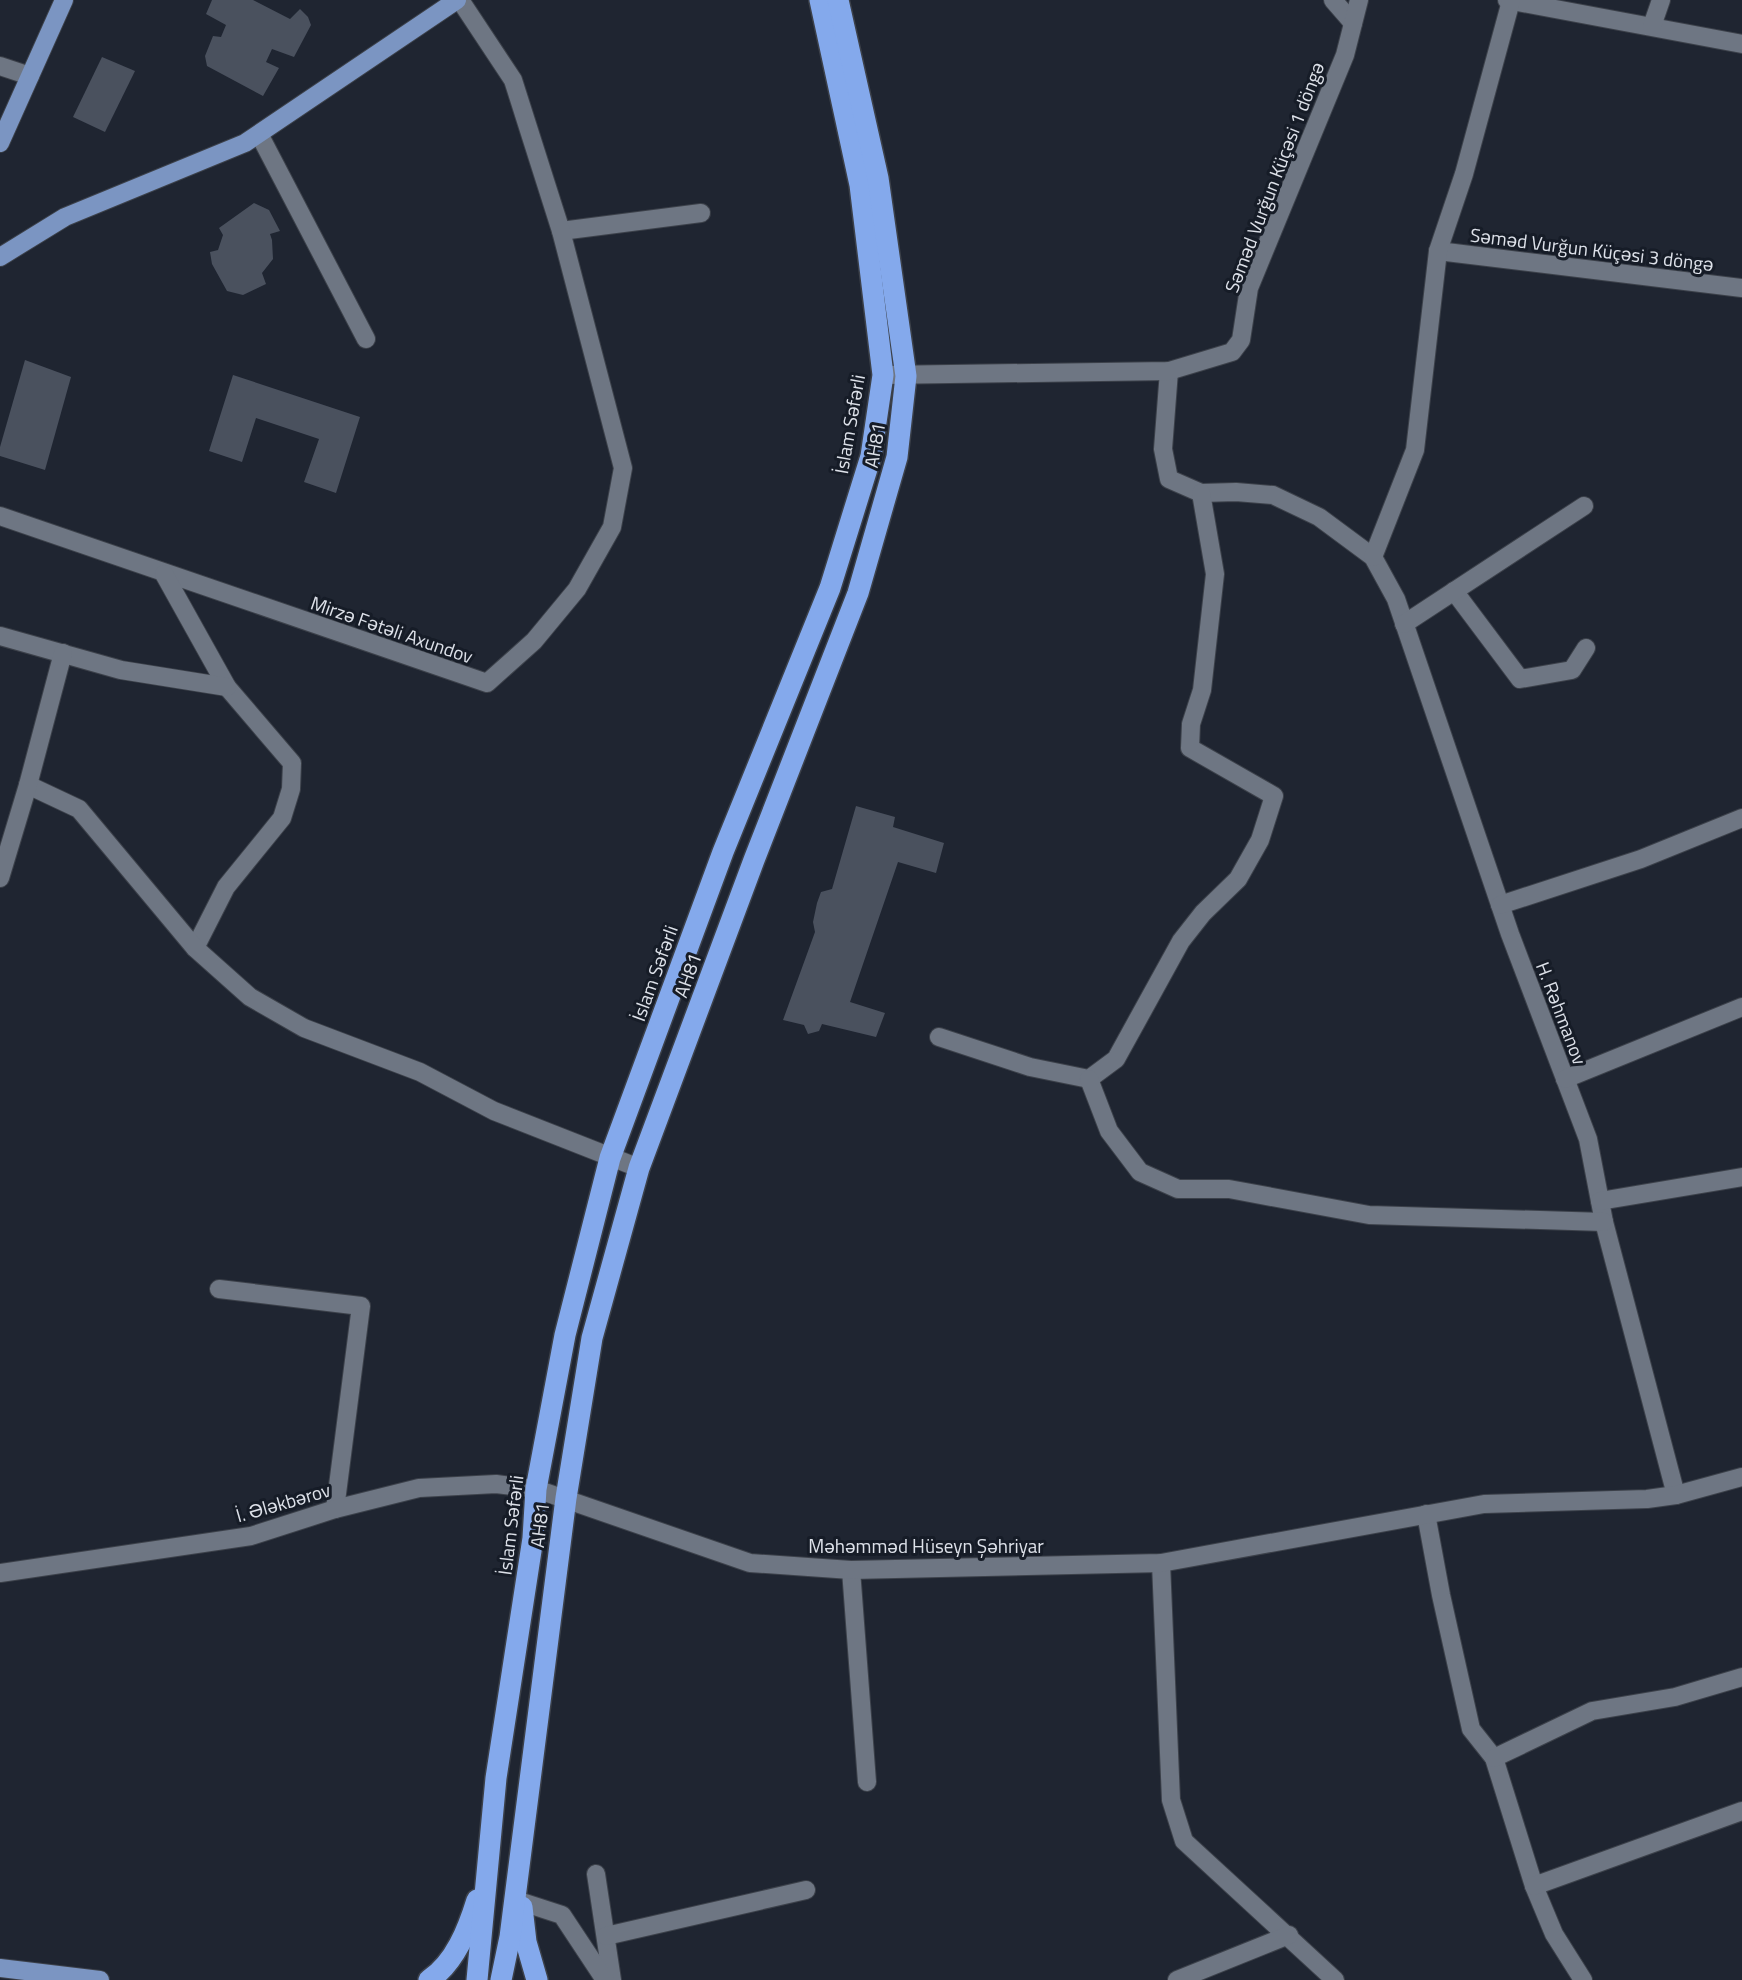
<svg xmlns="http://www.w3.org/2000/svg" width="1742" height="1980" viewBox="0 0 1742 1980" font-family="'Titillium Web',sans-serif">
	<rect width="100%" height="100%" fill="#1f2531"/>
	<g fill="#4a515e">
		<polygon points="212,0 253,0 290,19 300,9 308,17 311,25 294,57 272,49 266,62 279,68 263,96 207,66 205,56 213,36 221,37 226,25 206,14"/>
		<polygon points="102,57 135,71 105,132 73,117"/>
		<polygon points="254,203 269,210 280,231 270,234 272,240 273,259 262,273 266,284 243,295 227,291 212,264 210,252 218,250 223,235 219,228"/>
		<polygon points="25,360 71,377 45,470 0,456 0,447"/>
		<polygon points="233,375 360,417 336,493 304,482 319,439 256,418 242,462 209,451"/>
		<polygon points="856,806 895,817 893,827 944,843 936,873 898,862 850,1002 885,1013 876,1037 822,1024 819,1031 808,1034 804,1025 783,1020 815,932 813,922 817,903 821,892 832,889"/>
	</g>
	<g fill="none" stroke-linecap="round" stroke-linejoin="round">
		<defs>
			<g id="minor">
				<polyline points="1333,0 1353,23"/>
				<polyline points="1507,0 1742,44"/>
				<polyline points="1652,26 1661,0"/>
				<polyline points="0,66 30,76"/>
				<polyline points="259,134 366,339"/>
				<polyline points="561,231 701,213"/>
				<polyline points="1438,251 1742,288"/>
				<polyline points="1169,371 1163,449 1169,479 1201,493 1236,492 1273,495 1319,517 1373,557 1396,599 1510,934 1588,1139 1604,1222 1676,1495"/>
				<polyline points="883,375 1169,371 1232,352 1241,340 1249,288 1345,55 1359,0"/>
				<polyline points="0,516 487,683 534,641 577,589 612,527 623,468 561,231 513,80 460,0"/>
				<polyline points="1373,557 1415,450 1438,251 1464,174 1511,1"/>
				<polyline points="164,574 227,687 292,763 291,789 282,818 226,887 195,948"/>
				<polyline points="1454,591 1520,679 1572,670 1586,648"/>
				<polyline points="1404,624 1584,506"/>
				<polyline points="0,636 121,670 227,687"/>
				<polyline points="28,785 79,809 195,948 250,997 304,1028 420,1072 494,1111 639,1168"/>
				<polyline points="0,878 28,785 63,653"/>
				<polyline points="1500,905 1641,859 1742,818"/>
				<polyline points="939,1037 1030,1067 1089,1079 1116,1059 1181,941 1203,913 1238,879 1260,840 1274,796 1190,748 1191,724 1202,690 1215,574 1201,493"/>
				<polyline points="1089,1079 1109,1131 1140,1172 1178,1189 1229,1189 1369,1215 1604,1222"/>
				<polyline points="1565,1079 1742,1007"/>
				<polyline points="1600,1201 1742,1177"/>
				<polyline points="219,1289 361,1306 335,1509"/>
				<polyline points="1426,1514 1441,1595 1471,1729 1494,1758 1534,1886 1554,1934 1583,1980"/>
				<polyline points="1161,1563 1171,1800 1184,1841 1335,1980"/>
				<polyline points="851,1570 867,1782"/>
				<polyline points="0,1573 251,1536 335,1509 419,1488 496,1484 536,1489 750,1563 851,1570 1161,1563 1484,1504 1647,1499 1676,1495 1742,1477"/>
				<polyline points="1494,1758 1592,1711 1675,1697 1742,1677"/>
				<polyline points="596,1874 612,1980"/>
				<polyline points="1534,1886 1742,1811"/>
				<polyline points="522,1902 562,1915 605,1980"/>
				<polyline points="606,1936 806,1890"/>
				<polyline points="1177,1980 1289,1935"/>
			</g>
			<g id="major">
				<polyline points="0,143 64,0"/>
				<polyline points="0,257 65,217 245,143 457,0"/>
				<polyline points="0,1968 100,1980"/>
			</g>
			<g id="highway">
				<polyline points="522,1907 526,1942 537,1980"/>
				<path d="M429 1980C455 1963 468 1929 477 1900"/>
				<polyline points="477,1980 496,1778 533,1538 536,1489 565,1335 610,1158 723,852 830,588 871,456 883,375 860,185 820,0"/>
				<polyline points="501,1980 510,1937 566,1498 592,1338 639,1168 754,860 858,593 897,457 906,376 878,178 838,0"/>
			</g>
		</defs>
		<use href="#minor" stroke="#3c414a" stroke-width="20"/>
		<use href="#major" stroke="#3c414a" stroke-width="20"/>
		<use href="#highway" stroke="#3c414a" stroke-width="24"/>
		<use href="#minor" stroke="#6e7683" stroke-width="18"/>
		<use href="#major" stroke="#7b95c2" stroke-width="18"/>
		<use href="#highway" stroke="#84a9ec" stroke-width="21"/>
	</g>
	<g text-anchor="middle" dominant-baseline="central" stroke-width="6" stroke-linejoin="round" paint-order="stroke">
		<g font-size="19" fill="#dde1e9" stroke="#161c27">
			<text transform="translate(1274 177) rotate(-69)">Səməd Vurğun Küçəsi 1 döngə</text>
			<text transform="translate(1592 249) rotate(7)">Səməd Vurğun Küçəsi 3 döngə</text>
			<text transform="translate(849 424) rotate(-80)">İslam Səfərli</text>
			<text transform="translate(874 445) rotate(-80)">AH81</text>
			<text transform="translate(392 629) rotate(19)">Mirzə Fətəli Axundov</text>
			<text transform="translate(654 973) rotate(-70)">İslam Səfərli</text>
			<text transform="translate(687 975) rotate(-70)">AH81</text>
			<text transform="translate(1562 1013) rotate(69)">H. Rəhmanov</text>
			<text transform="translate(283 1502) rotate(-16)">İ. Ələkbərov</text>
			<text transform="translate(510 1525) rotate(-83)">İslam Səfərli</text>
			<text transform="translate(539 1525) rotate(-83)">AH81</text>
			<text x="926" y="1545">Məhəmməd Hüseyn Şəhriyar</text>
		</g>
	</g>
</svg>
